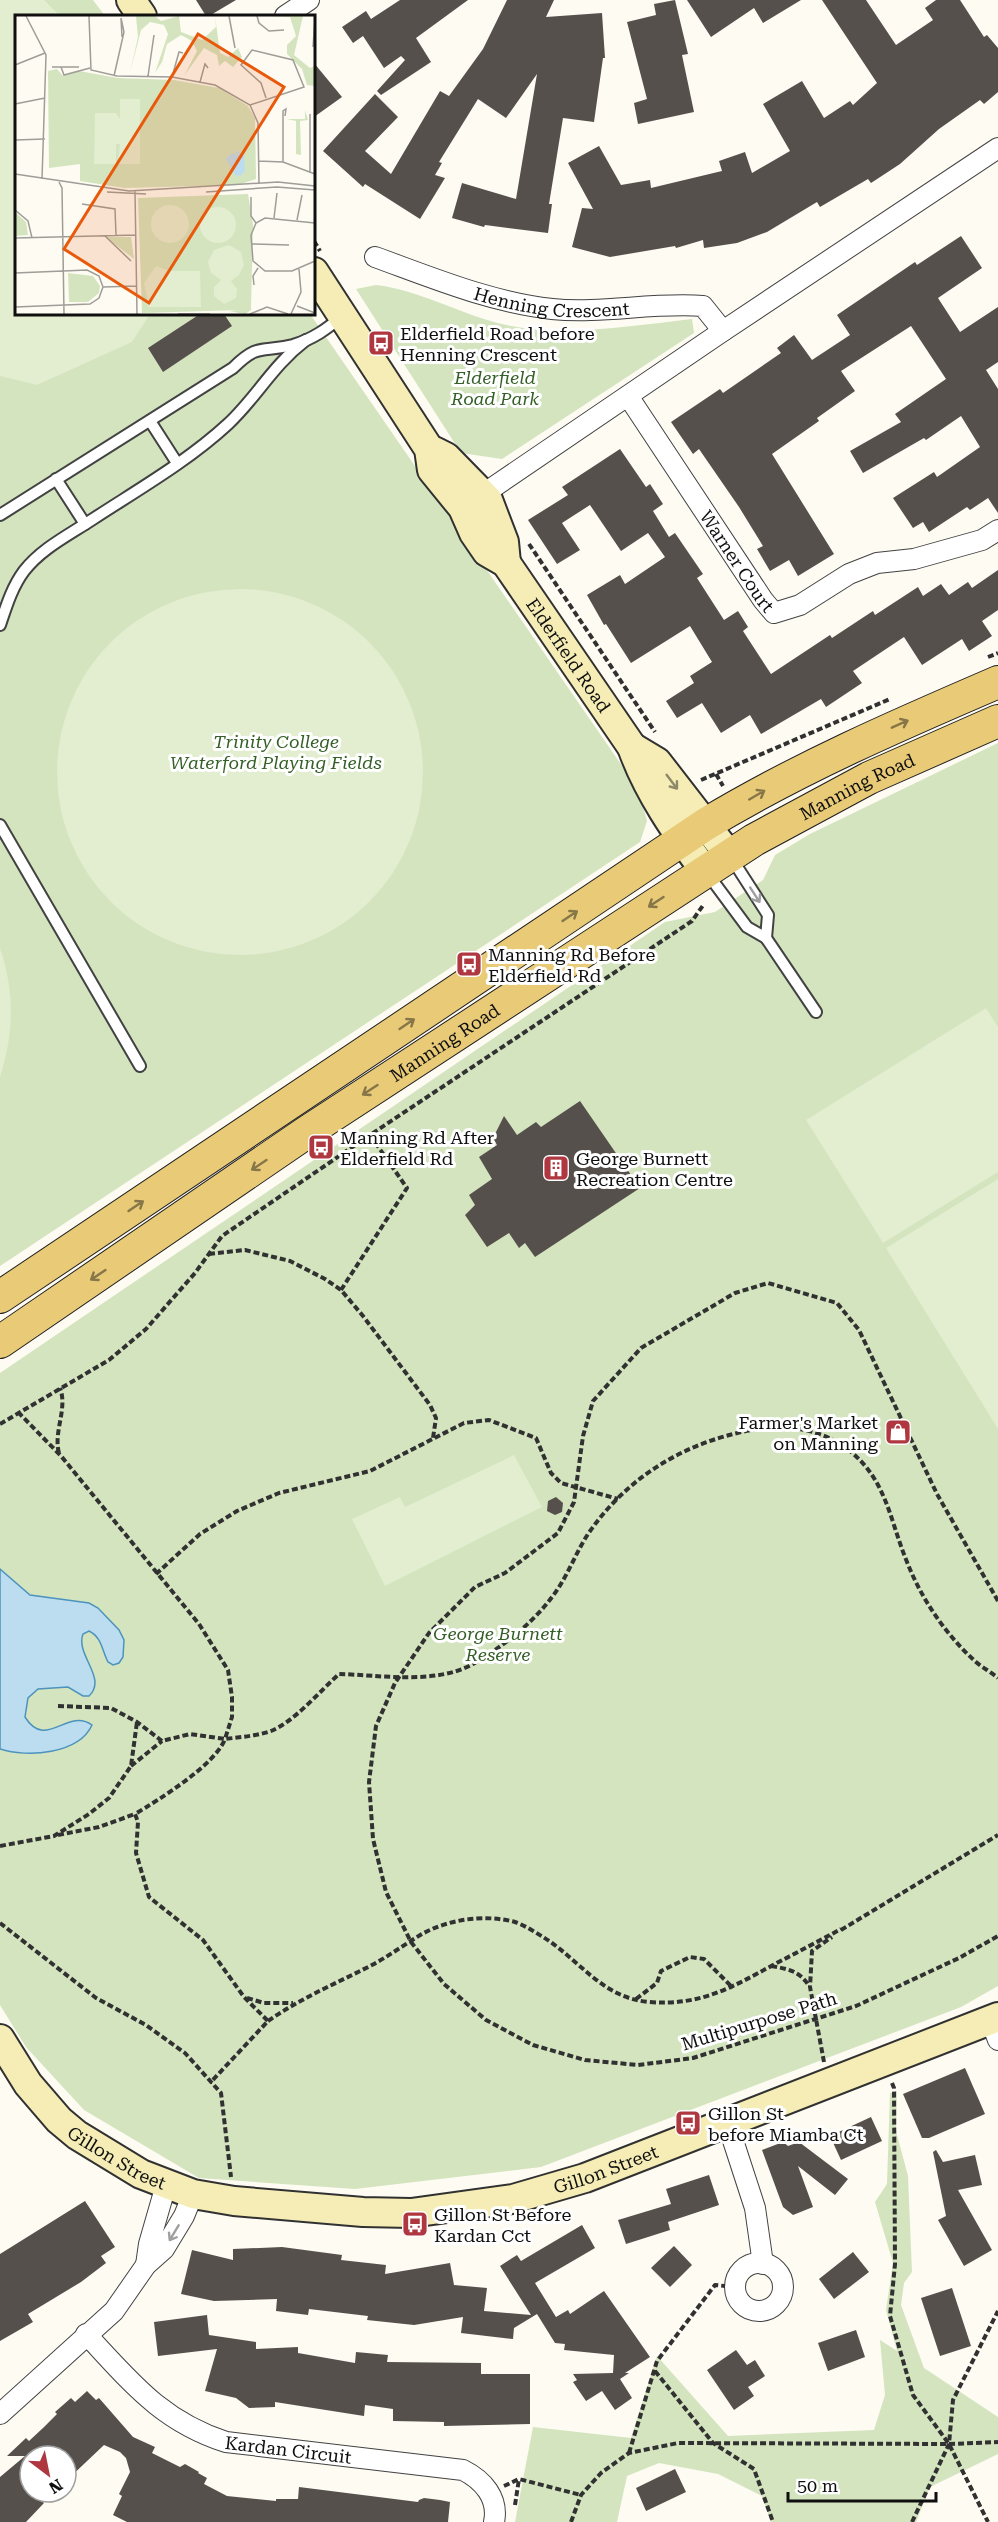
<svg xmlns="http://www.w3.org/2000/svg" width="998" height="2522" viewBox="0 0 998 2522" font-family="'Roboto Serif',serif">
	<rect width="100%" height="100%" fill="#fdfbf2"/>
	<g fill="#d3e4bf">
		<polygon points="0,0 93,0 105,16 16,16 16,314 310,314 638,789 647,821 640,842 0,1266"/>
		<path d="M376 285C417 290 455 311 494 322 553 339 631 326 692 319L694 333 502 459 461 453 356 289Z"/>
		<polygon points="998,743 998,1986 961,2007 541,2167 355,2189 199,2178 84,2110 26,2047 0,2005 0,1373 665,922 715,912 763,880 775,855 810,834"/>
		<polygon points="897,2091 896,2131 908,2176 912,2272 904,2283 901,2305 924,2368 998,2417 998,2454 930,2487 916,2522 771,2522 762,2496 718,2474 659,2463 627,2476 617,2522 515,2522 533,2427 631,2438 657,2356 728,2436 874,2430 885,2395 880,2340 897,2351 886,2310 893,2263 875,2202 887,2184 890,2093"/>
	</g>
	<g fill="#e3edd0">
		<polygon points="0,0 44,0 60,16 16,16 16,314 150,314 132,342 37,385 0,376"/>
		<circle cx="240" cy="772" r="183"/>
		<path d="M0 948C15 992 14 1033 0 1077Z"/>
		<polygon points="986,1008 998,1027 998,1172 883,1243 806,1120"/>
		<polygon points="998,1179 998,1429 886,1248"/>
		<polygon points="514,1455 542,1507 385,1586 352,1519 400,1497 405,1507"/>
	</g>
	<path fill="#bcddef" stroke="#4c93bd" stroke-width="1.5" d="M0 1569 30 1595 89 1603 98 1608 119 1630 124 1640 123 1657 119 1663 113 1665 108 1662C102 1651 102 1637 89 1631L83 1634C75 1655 108 1678 89 1696H83L68 1687 38 1689 28 1698 25 1717C46 1751 67 1707 92 1725 79 1754 27 1758 0 1749Z"/>
	<g fill="#56504c">
		<polygon points="196,0 236,0 209,16 206,16"/>
		<polygon points="400,0 468,0 416,38 431,62 381,95 377,91 405,60 401,56 384,68 363,36 353,43 342,27 366,11 371,19"/>
		<polygon points="507,0 554,0 546,17 602,13 605,58 603,58 594,122 563,118 549,204 552,204 548,233 485,225 484,227 452,218 462,183 516,199 537,74 506,118 478,99 439,162 442,163 435,175 445,178 420,219 365,184 363,187 323,151 375,94 398,117 365,151 391,174 440,91 449,96 483,49"/>
		<polygon points="675,0 688,54 682,55 694,112 638,124 634,103 647,99 627,22 656,15 654,4"/>
		<polygon points="687,0 801,0 763,23 754,8 711,37"/>
		<polygon points="822,0 866,0 896,45 933,20 925,8 936,0 960,0 984,37 987,35 998,48 998,92 984,104 980,100 939,129 900,164 871,183 868,179 820,207 817,202 767,232 737,243 704,248 703,240 676,248 675,246 610,257 572,247 582,208 593,209 568,163 599,146 621,185 650,180 651,188 722,171 719,161 745,152 752,173 790,151 763,104 802,81 824,118 850,101 853,105 877,83"/>
		<polygon points="314,63 342,97 314,117"/>
		<polygon points="961,236 982,268 938,298 960,332 998,307 998,362 986,370 998,389 998,513 988,498 970,510 967,507 929,532 923,522 913,528 893,498 934,472 937,477 980,447 961,416 926,440 924,438 863,473 850,451 901,422 895,414 946,379 911,326 841,371 855,391 817,418 819,421 772,454 834,554 798,576 789,560 770,571 757,549 763,546 739,507 699,449 693,454 671,422 720,389 723,393 781,353 777,348 794,335 812,360 850,335 837,315 915,262 917,265"/>
		<polygon points="200,314 224,314 232,326 163,372 148,348"/>
		<polygon points="620,449 646,487 650,484 663,504 653,511 669,537 675,533 703,574 697,578 724,620 738,611 748,627 743,631 771,674 830,635 832,638 873,611 875,615 918,587 923,596 941,584 949,595 968,582 972,588 998,570 998,610 982,621 992,636 969,651 962,639 922,665 904,637 853,671 862,683 826,707 821,699 761,734 750,715 721,733 702,703 677,718 666,701 694,683 690,676 712,662 690,626 631,663 606,624 604,625 587,595 620,575 625,584 665,557 648,533 621,551 590,505 562,523 580,550 557,564 528,520 568,495 562,487"/>
		<polygon points="580,1101 640,1188 535,1257 525,1243 519,1248 509,1233 487,1247 465,1215 475,1205 469,1195 492,1179 479,1157 497,1145 493,1138 504,1116 517,1135 536,1122 541,1127"/>
		<polygon points="556,1497 563,1503 562,1512 555,1515 547,1511 548,1501"/>
		<polygon points="965,2068 985,2114 929,2138 922,2138 903,2094"/>
		<polygon points="871,2117 882,2141 841,2160 830,2136"/>
		<polygon points="783,2142 788,2146 799,2142 848,2179 835,2195 798,2166 813,2207 793,2215 783,2207 762,2150"/>
		<polygon points="936,2150 943,2162 975,2155 982,2185 958,2190 992,2250 964,2266 938,2220 946,2216 933,2152"/>
		<polygon points="709,2175 719,2205 668,2222 670,2230 626,2244 618,2220 671,2204 666,2189"/>
		<polygon points="85,2201 115,2247 101,2256 106,2263 81,2282 28,2314 33,2322 0,2341 0,2254"/>
		<polygon points="582,2225 595,2248 535,2283 556,2317 568,2310 570,2314 604,2291 650,2357 625,2373 629,2373 620,2379 632,2398 615,2410 602,2391 586,2401 573,2382 577,2380 573,2374 613,2373 614,2355 564,2350 565,2344 555,2343 537,2314 514,2328 513,2339 461,2333 463,2317 414,2325 367,2320 368,2316 309,2309 308,2315 276,2311 277,2299 214,2301 181,2294 192,2250 233,2260 233,2249 282,2247 342,2255 341,2260 386,2265 385,2274 450,2263 454,2285 487,2288 484,2311 531,2315 500,2266 517,2255 521,2261"/>
		<polygon points="674,2246 692,2265 670,2287 651,2268"/>
		<polygon points="853,2252 869,2272 834,2299 819,2279"/>
		<polygon points="952,2288 971,2346 940,2356 921,2298"/>
		<polygon points="207,2315 209,2335 256,2342 256,2349 298,2347 298,2353 355,2363 356,2352 388,2355 387,2362 481,2363 481,2374 530,2374 530,2424 444,2426 444,2422 393,2421 393,2409 365,2405 364,2416 275,2402 275,2407 249,2408 236,2398 205,2391 217,2349 158,2356 154,2322"/>
		<polygon points="856,2330 865,2357 828,2371 818,2343"/>
		<polygon points="736,2350 747,2365 755,2360 765,2376 748,2387 754,2396 734,2410 707,2370"/>
		<polygon points="87,2391 96,2400 99,2398 133,2437 155,2447 152,2453 180,2467 185,2464 199,2472 198,2473 207,2478 204,2484 227,2496 276,2501 276,2499 298,2499 299,2487 418,2502 419,2500 424,2498 440,2500 450,2502 448,2522 127,2522 113,2515 122,2496 119,2494 130,2472 126,2458 120,2452 104,2445 66,2481 66,2456 30,2456 30,2492 44,2503 26,2522 0,2522 0,2477 25,2456 7,2456 26,2438 29,2441 43,2428 57,2414 55,2412 71,2398 75,2402"/>
		<polygon points="675,2469 686,2492 646,2511 636,2488"/>
	</g>
	<g fill="none" stroke-linecap="round" stroke-linejoin="round">
		<defs>
			<g id="lane">
				<polyline points="150,421 177,463"/>
				<polyline points="56,479 85,524"/>
				<path d="M0 515 233 368C259 342 262 353 293 345 313 339 327 329 342 316"/>
				<path d="M0 625C6 607 12 587 24 571 42 548 69 535 93 519 139 489 188 461 228 424 257 397 272 366 306 340"/>
				<polyline points="0,825 140,1066"/>
				<polyline points="732,859 768,915 766,938"/>
				<polyline points="707,873 747,927 766,938 816,1012"/>
			</g>
			<g id="street">
				<polyline points="285,16 309,0"/>
				<path id="s1" d="M375 257C433 278 490 302 552 309 602 314 653 302 703 306L723 331"/>
				<path id="s2" d="M628 396 763 600 774 613 800 605 849 574 877 563 914 559 982 540 998 530"/>
				<polyline points="473,501 723,331 998,148"/>
				<polyline points="991,2021 998,2040"/>
				<polyline points="727,2122 755,2208 763,2264"/>
				<circle cx="759" cy="2287" r="24"/>
				<polyline points="146,2265 149,2244 166,2185"/>
				<path id="s3" d="M86 2334C131 2382 161 2421 226 2442L463 2470C483 2480 499 2498 494 2522"/>
				<polyline points="0,2414 114,2311 146,2265 164,2249 184,2216 193,2194"/>
			</g>
			<g id="secondary">
				<polyline points="131,0 142,16"/>
				<path id="s4" d="M314 272 429 449 432 470 463 508 474 533 487 552 506 563 632 747C648 792 676 832 705 871"/>
				<polyline points="434,451 446,457 488,500 504,542 506,563"/>
				<polyline points="632,747 657,762 729,855"/>
				<path id="s5" d="M0 2039 28 2084 59 2120 77 2135 141 2174 193 2194 234 2201 363 2212 411 2213 513 2199 585 2178 998 2017"/>
			</g>
			<g id="primary">
				<path d="M0 1297 706 824C799 768 898 725 998 682"/>
				<path id="s6" d="M0 1342 307 1132 754 840 869 778 998 721"/>
			</g>
		</defs>
		<use href="#lane" stroke="#424242" stroke-width="14"/>
		<use href="#street" stroke="#424242" stroke-width="22"/>
		<use href="#secondary" stroke="#313131" stroke-width="32"/>
		<use href="#primary" stroke="#202020" stroke-width="34"/>
		<g stroke="#313131" stroke-width="4" stroke-dasharray="6 3" stroke-linecap="butt">
			<polyline points="314,241 320,251"/>
			<polyline points="529,544 655,732"/>
			<polyline points="988,657 998,653"/>
			<polyline points="716,774 723,786"/>
			<polyline points="701,780 890,699"/>
			<polyline points="209,1254 245,1250 290,1261 325,1279 341,1290 363,1316 430,1405 436,1418 433,1438"/>
			<polyline points="341,1290 407,1188 370,1135"/>
			<path d="M18 1412 61 1456 199 1624 228 1670 232 1697V1717L225 1739C241 1737 256 1736 271 1731 294 1722 320 1691 339 1674 380 1675 435 1685 473 1664 502 1647 532 1624 552 1597 567 1578 575 1554 588 1534 627 1477 685 1442 752 1430 785 1423 823 1429 850 1451 887 1481 890 1521 907 1562 922 1600 946 1635 976 1662 983 1668 991 1672 998 1678"/>
			<polyline points="0,1424 109,1360 146,1329 195,1273 222,1236 370,1135 692,921 704,904"/>
			<path d="M59 1453C53 1432 68 1409 60 1388"/>
			<polyline points="156,1574 200,1534 237,1511 279,1493 370,1471 464,1423 489,1420 536,1438 551,1473 561,1483 618,1499"/>
			<polyline points="998,1601 937,1494 859,1330 837,1303 768,1283 735,1293 641,1348 593,1401 583,1436 574,1502 558,1533 505,1573 475,1587 429,1633 395,1683 376,1726 369,1782 373,1839 386,1892 411,1942 444,1984 486,2020 533,2045 585,2060 638,2065 693,2058 856,2006 959,1958 998,1936"/>
			<path d="M58 1706 111 1708 137 1722 162 1741 190 1734 225 1739C215 1765 160 1799 135 1814L138 1822 136 1853 149 1897 203 1940 244 1997 268 2021 210 2083"/>
			<polyline points="131,1766 162,1741"/>
			<polyline points="58,1835 99,1827 135,1814"/>
			<polyline points="0,1846 54,1836 89,1814 109,1798 131,1766 137,1722"/>
			<polyline points="0,1923 96,1998 146,2025 185,2053 221,2093 231,2177"/>
			<polyline points="841,1930 998,1835"/>
			<path d="M771 1966C788 1969 800 1971 809 1986"/>
			<polyline points="247,1998 264,2003 293,2003"/>
			<polyline points="636,1999 657,1983 661,1971 690,1957 704,1959 733,1988"/>
			<path d="M268 2021C301 1998 337 1983 372 1965 389 1956 405 1944 422 1934 449 1919 485 1914 515 1922 524 1925 535 1932 543 1937 580 1960 602 1998 649 2002 700 2006 731 1988 773 1965 796 1953 819 1941 841 1929"/>
			<polyline points="824,2062 810,1987 812,1951 832,1937"/>
			<polyline points="892,2083 894,2088 895,2264 890,2316 913,2395 949,2444 988,2522"/>
			<polyline points="655,2371 713,2443 754,2469 773,2522"/>
			<polyline points="629,2453 657,2361 715,2285 735,2287"/>
			<polyline points="504,2486 519,2479 581,2495"/>
			<polyline points="515,2505 519,2479"/>
			<polyline points="571,2522 581,2495 601,2473 629,2453 678,2443 949,2444 998,2442"/>
			<polyline points="912,2522 949,2444 953,2400 998,2311"/>
		</g>
		<use href="#lane" stroke="#fff" stroke-width="10"/>
		<use href="#street" stroke="#fff" stroke-width="20"/>
		<use href="#secondary" stroke="#f5edb5" stroke-width="28"/>
		<use href="#primary" stroke="#e8ca77" stroke-width="32"/>
	</g>
	<defs><path id="oneway-shaft" d="M-6 0H5M1.5-3L5.5 0L1.5 3" fill="none" stroke-width="1.6" stroke-linecap="round" stroke-linejoin="round" transform="scale(1.5)"/></defs>
	<g stroke="#867648">
		<use href="#oneway-shaft" transform="translate(900 724) rotate(-24)"/>
		<use href="#oneway-shaft" transform="translate(757 795) rotate(-30)"/>
		<use href="#oneway-shaft" transform="translate(656 902) rotate(147)"/>
		<use href="#oneway-shaft" transform="translate(570 916) rotate(-34)"/>
		<use href="#oneway-shaft" transform="translate(407 1024) rotate(-34)"/>
		<use href="#oneway-shaft" transform="translate(370 1090) rotate(147)"/>
		<use href="#oneway-shaft" transform="translate(259 1165) rotate(146)"/>
		<use href="#oneway-shaft" transform="translate(136 1206) rotate(-34)"/>
		<use href="#oneway-shaft" transform="translate(98 1275) rotate(146)"/>
	</g>
	<use stroke="#8e896a" href="#oneway-shaft" transform="translate(672 782) rotate(53)"/>
	<g stroke="#9f9f9f">
		<use href="#oneway-shaft" transform="translate(755 895) rotate(57)"/>
		<use href="#oneway-shaft" transform="translate(174 2233) rotate(121)"/>
	</g>
	<defs>
		<symbol id="bus-square" viewBox="-11 -11 22 22"><rect x="-9" y="-9" width="18" height="18" rx="4" fill="#ae3740" stroke="#fff"/><path d="M-5-6H5V4H4V6H2V4H-2V6H-4V4H-5ZM-3.5-4V0h7V-4ZM-3.5 1.2v1.5H-2V1.2ZM2 1.2v1.5H3.5V1.2Z" fill="#fff"/></symbol>
		<symbol id="building-square" viewBox="-11 -11 22 22"><rect x="-9" y="-9" width="18" height="18" rx="4" fill="#ae3740" stroke="#fff"/><path d="M-4-6H4V6H1V3H-1V6H-4ZM-2.5-4.3h1.7v1.8h-1.7ZM.8-4.3h1.7v1.8H.8ZM-2.5-1h1.7V.8h-1.7ZM.8-1h1.7V.8H.8Z" fill="#fff"/></symbol>
		<symbol id="shop-square" viewBox="-11 -11 22 22"><rect x="-9" y="-9" width="18" height="18" rx="4" fill="#ae3740" stroke="#fff"/><path d="M-5-2.5h2.3a2.7 3.5 0 0 1 5.4 0H5L5.5 6h-11ZM-1.5-2.5h3a1.5 2.3 0 0 0-3 0Z" fill="#fff"/></symbol>
	</defs>
	<g fill-rule="evenodd">
		<use href="#bus-square" x="366" y="328" width="30" height="30"/>
		<use href="#bus-square" x="454" y="949" width="30" height="30"/>
		<use href="#bus-square" x="306" y="1132" width="30" height="30"/>
		<use href="#building-square" x="541" y="1153" width="30" height="30"/>
		<use href="#shop-square" x="883" y="1417" width="30" height="30"/>
		<use href="#bus-square" x="673" y="2108" width="30" height="30"/>
		<use href="#bus-square" x="400" y="2209" width="30" height="30"/>
	</g>
	<g text-anchor="middle" dominant-baseline="central" stroke-width="6" stroke-linejoin="round" paint-order="stroke">
		<g font-size="18" fill="#0f0f0f" stroke="#fff">
			<text stroke="none"><textPath href="#s1" startOffset="184">Henning Crescent</textPath></text>
			<text stroke="none"><textPath href="#s2" startOffset="198">Warner Court</textPath></text>
			<text stroke="none"><textPath href="#s4" startOffset="465">Elderfield Road</textPath></text>
			<text stroke="none"><textPath href="#s6" startOffset="1022">Manning Road</textPath></text>
			<text stroke="none"><textPath href="#s6" startOffset="536">Manning Road</textPath></text>
			<text transform="translate(759 2021) rotate(-17)">Multipurpose Path</text>
			<text stroke="none"><textPath href="#s5" startOffset="170">Gillon Street</textPath></text>
			<text stroke="none"><textPath href="#s5" startOffset="674">Gillon Street</textPath></text>
			<text stroke="none"><textPath href="#s3" startOffset="242">Kardan Circuit</textPath></text>
		</g>
		<g font-size="18" fill="#0f0f0f" stroke="#fff" text-anchor="start">
			<text x="400" y="333">Elderfield Road before<tspan x="400" dy="21">Henning Crescent</tspan></text>
			<text x="488" y="954">Manning Rd Before<tspan x="488" dy="21">Elderfield Rd</tspan></text>
			<text x="340" y="1137">Manning Rd After<tspan x="340" dy="21">Elderfield Rd</tspan></text>
			<text x="576" y="1158">George Burnett<tspan x="576" dy="21">Recreation Centre</tspan></text>
			<text x="878" y="1422" text-anchor="end">Farmer's Market<tspan x="878" dy="21">on Manning</tspan></text>
			<text x="708" y="2113">Gillon St<tspan x="708" dy="21">before Miamba Ct</tspan></text>
			<text x="434" y="2214">Gillon St Before<tspan x="434" dy="21">Kardan Cct</tspan></text>
		</g>
		<g font-size="18" font-style="italic" fill="#345f26" stroke="#fff">
			<text x="495" y="377">Elderfield<tspan x="495" dy="21">Road Park</tspan></text>
			<text x="276" y="741">Trinity College<tspan x="276" dy="21">Waterford Playing Fields</tspan></text>
			<text x="498" y="1633">George Burnett<tspan x="498" dy="21">Reserve</tspan></text>
		</g>
	</g>
	<g transform="translate(15 15)">
		<rect width="300" height="300" fill="#fdfbf2"/>
		<path d="M121 1H140L146 6 164 1 166 17 187 25 201 12 200 1 205 38 213 42 223 33 227 42 218 52 210 46 204 51 202 40 189 33 169 61 182 36 177 26 166 20 152 29 147 47 140 58 153 19 149 10 135 7 126 15 115 58 123 22ZM254 1H288L279 40 295 53 300 51V71L292 70 287 54 272 39V30L281 21 275 2ZM42 54 48 61 64 56 103 63 159 65 204 73 233 91 240 103 241 164 223 170 109 173 65 166V149L34 153 33 56ZM290 95 293 105 285 106 286 140 281 139V106L272 104H290ZM233 179 238 210 236 295 230 299 214 296 225 295 127 298 123 183ZM0 197 11 207 13 220 0 221ZM116 222 119 244 92 223V222ZM53 258 78 261 85 271 84 278 73 287H54Z" fill="#d3e4bf"/>
		<path d="M105 84H125V149H103L105 129H101V149H79L80 98H101L105 104ZM136 209a19 19 0 1 1 38 0a19 19 0 1 1-38 0ZM185 210a18 18 0 1 1 36 0a18 18 0 1 1-36 0ZM214 230 226 237 229 250 224 260 216 266 222 274 221 283 209 289 199 281V272L206 265 196 258 193 247 199 235ZM141 251 155 256H185L186 292H134L129 268Z" fill="#e3edd0"/>
		<path d="M220 135 229 140 230 156 225 161 220 160 211 144 217 138 223 140Z" fill="#bcddef"/>
		<path fill="none" stroke="#9e9d97" stroke-width="1.5" d="M11 1 31 40 27 164M74 1 76 55 102 61 157 62 200 70 235 90 243 108 244 169M214 1 220 33M242 1 244 8 254 16 269 15M106 3 107 22M298 32 300 4M0 50 30 38M37 52H64M46 52 49 60 75 53M99 61 109 17 106 3M133 61 139 20M157 62 164 37 168 38M185 67 190 49 193 53M0 89 30 83M235 90 289 72 278 45 237 35 226 50 246 68 251 83M0 125 30 124M243 146 268 147 300 159M268 147V96L271 94 270 101M295 158V99M0 159 114 176 263 167 300 171M44 167 47 173 49 299M120 176 122 299M92 177 131 179M191 177 262 172 300 175M236 182V201L241 208M67 189 100 194 101 220M0 195 13 206 17 223M259 203 262 178M282 205 287 180M300 208 250 203 241 208 236 220 238 246 250 256H277L300 246M90 221 116 246M0 223 121 220M237 229 274 230M0 258 72 255 84 261 88 272M239 270 238 261 243 253M88 272 122 271M282 291 300 298M0 292 75 289 84 283 88 272M163 299H195M235 299 252 292 273 299M276 299 286 277 284 254"/>
		<path fill="#e8590c" fill-opacity="0.15" stroke="#e8590c" stroke-width="3" d="M183 19 269 72 134 288 49 234Z"/>
		<rect width="300" height="300" fill="none" stroke="#0f0f0f" stroke-width="3"/>
	</g>
	<g transform="translate(48 2474) rotate(148)"><circle r="28" fill="#ffffff" stroke="#9f9f9f" stroke-width="1.5"/>
	<path d="M0-4.5L10 22L0 15L-10 22Z" fill="#ae3740"/>
	<text y="-9" font-size="16" font-weight="bold" text-anchor="middle" fill="#0f0f0f">N</text>
	</g>
	<path d="M788 2492v9h148v-9" fill="none" stroke="#0f0f0f" stroke-width="3"/>
	<text x="797" y="2492" font-size="18" fill="#0f0f0f" stroke="#ffffff" stroke-width="4.5" paint-order="stroke">50 m</text>
</svg>
